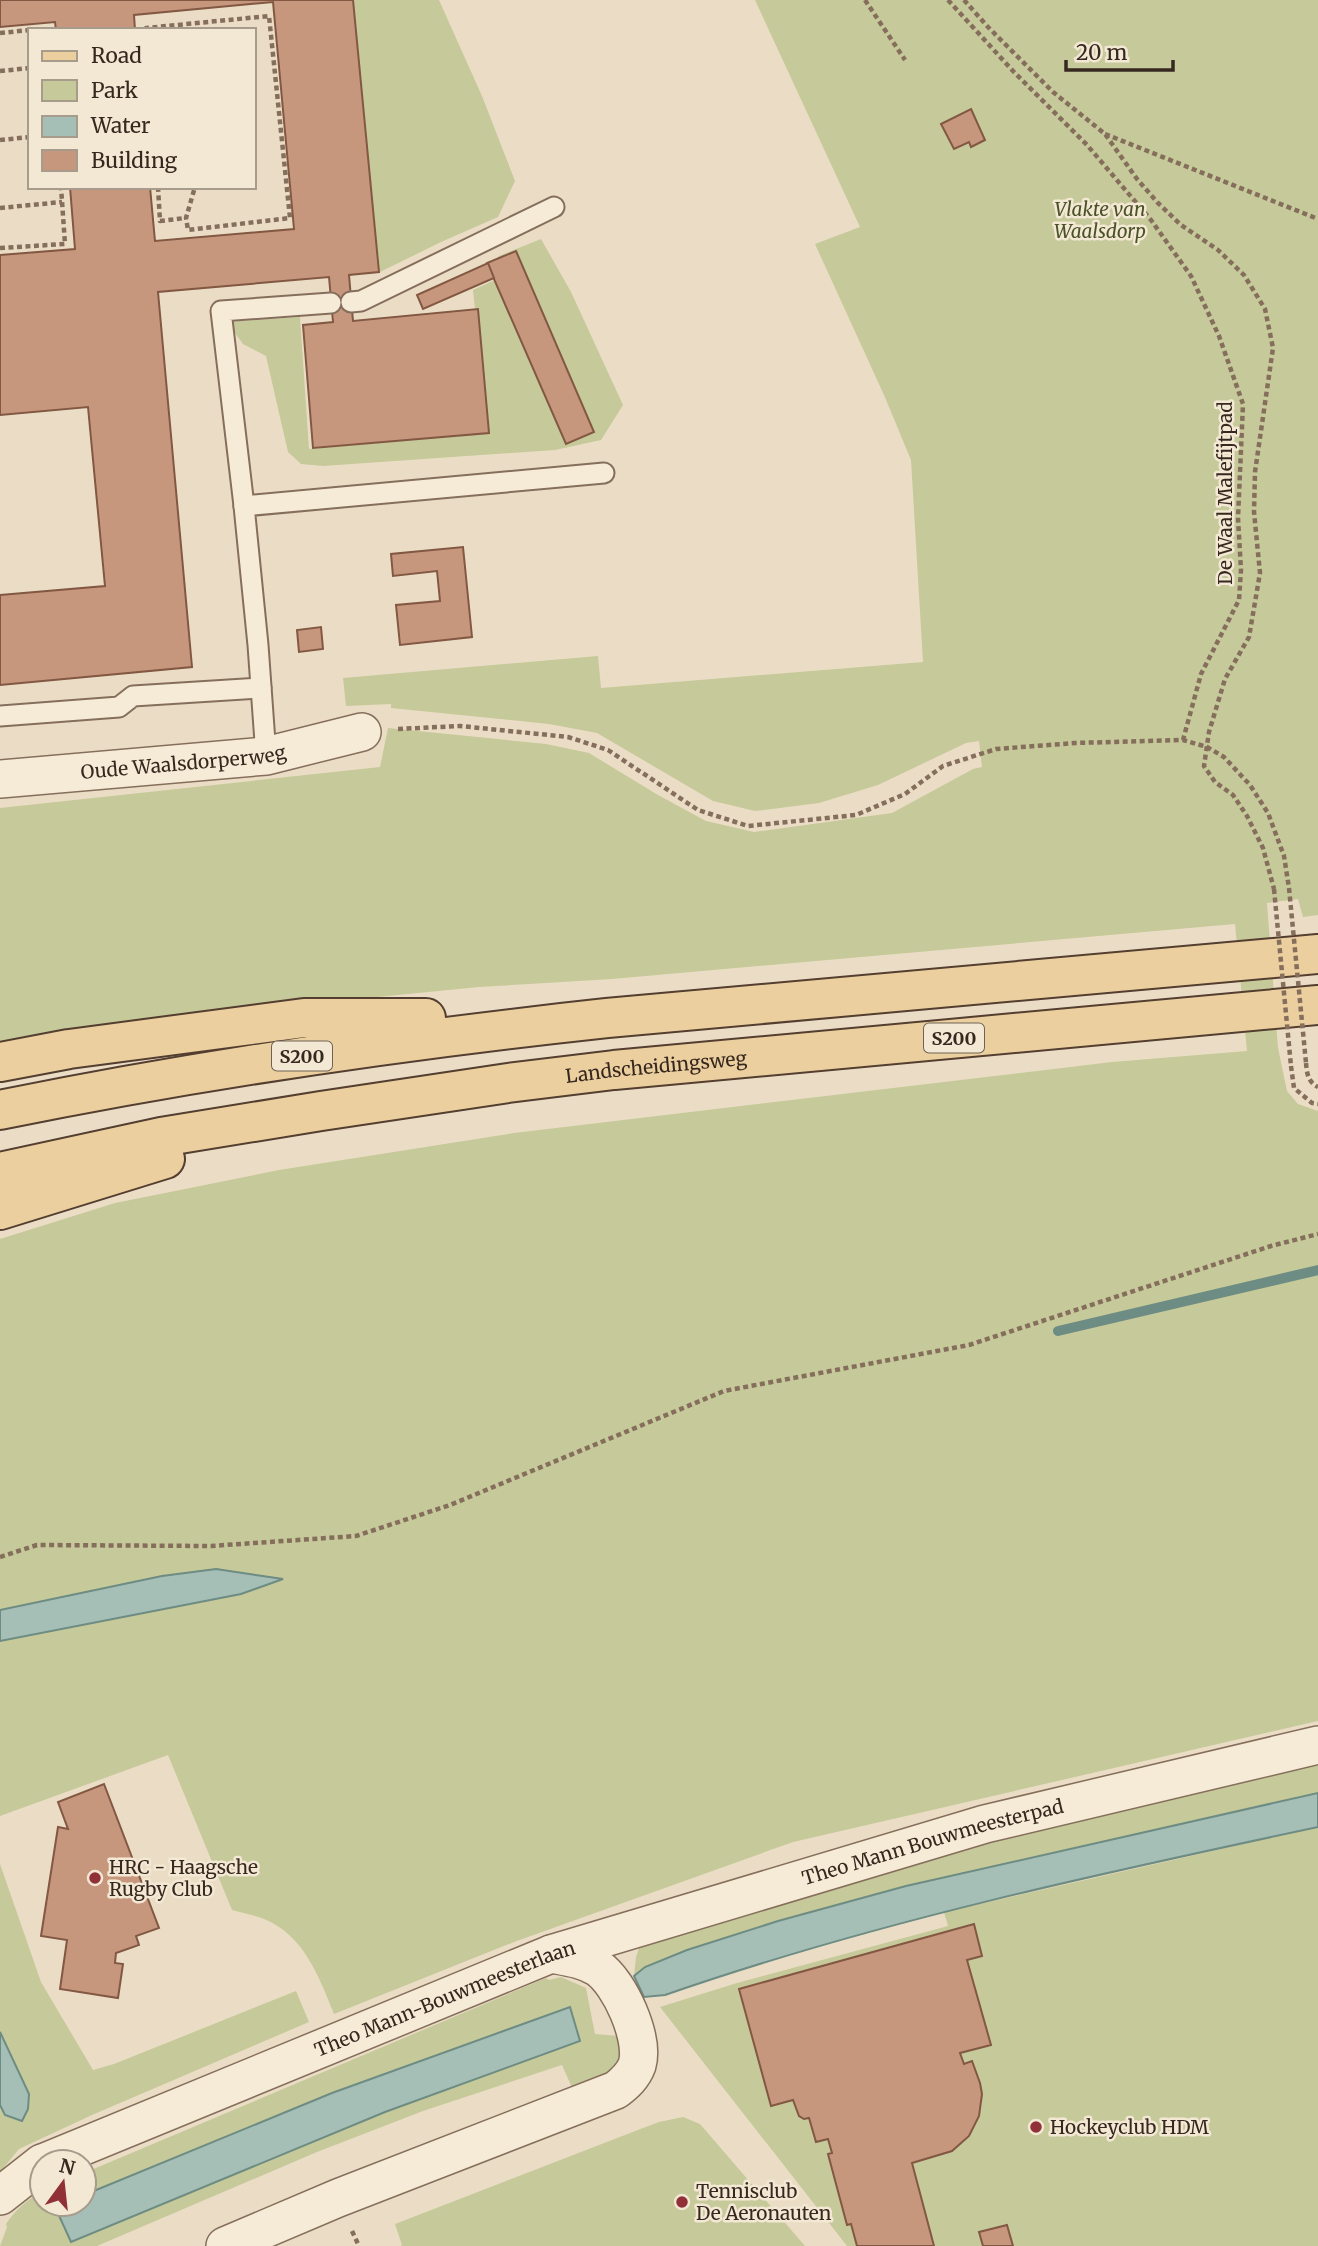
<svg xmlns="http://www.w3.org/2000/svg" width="1318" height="2246" viewBox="0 0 1318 2246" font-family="Merriweather,serif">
	<rect width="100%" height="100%" fill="#ebddc5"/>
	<g fill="#c6c999">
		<polygon points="353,0 439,0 482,96 515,181 498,217 441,242 378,273"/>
		<path d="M755 0H1318V915L1303 917 1298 899 1267 903 1278 1048 1287 1091 1298 1104 1318 1111V1721L793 1842 514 1942 334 2014C319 1977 304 1935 264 1919 254 1915 242 1913 232 1910L168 1755 0 1816V1641L241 1594 281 1579 216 1569 162 1576 0 1610V1239L115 1203 279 1170 514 1133 1112 1062 1247 1051 1235 924 612 979 479 987 347 1000 0 1051V808L380 767 388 728 546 744 589 753 658 795 706 821 754 832 892 813 973 769 982 767 979 741 966 743 878 785 819 803 755 811 713 801 597 733 549 724 391 708V704L346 706 343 678 598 656 601 688 923 662 911 460 884 395 815 244 860 227Z"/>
		<polygon points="541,239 571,292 623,405 601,440 555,450 323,466 301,464 288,452 266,356 243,344 227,322 300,317 309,449 488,433 473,290 495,280 488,265 499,256"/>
		<polygon points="1318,1753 1318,1793 906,1886 778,1921 687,1950 645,1967 634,1976 636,1957 641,1942 674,1923"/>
		<polygon points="1318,1827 1318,2246 847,2246 660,2007 737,1983 948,1926 944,1912"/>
		<polygon points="0,1864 41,1982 93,2070 114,2064 296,1991 309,2022 92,2115 19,2149 0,2172 0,2105 5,2115 29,2094 0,2032"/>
		<path d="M561 1977 586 1988 595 2034 618 2036 620 2054 612 2073 573 2090 562 2065 423 2111 317 2152 97 2246H0L7 2227 6 2224C15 2210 27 2200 42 2191V2204H67L56 2210 71 2242 385 2112 580 2041 570 2007 332 2093 84 2195V2173L546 1978 549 1980Z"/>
		<polygon points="683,2117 700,2124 805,2246 400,2246 402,2245 395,2224 643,2128 659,2122"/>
	</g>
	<g fill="#a6bfb6" stroke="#6d8c83" stroke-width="2">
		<polygon points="216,1569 283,1579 241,1594 0,1641 0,1610 162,1576"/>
		<path d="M1318 1793V1827C1098 1874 878 1921 665 1995L644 1997 634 1976 645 1967 687 1950 778 1921 906 1886Z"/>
		<polygon points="570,2007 580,2041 385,2112 71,2242 56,2209 67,2204 84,2204 84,2195 332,2093"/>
		<polygon points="0,2032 29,2094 28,2109 22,2121 5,2115 0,2105"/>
	</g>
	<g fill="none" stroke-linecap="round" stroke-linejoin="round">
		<polyline stroke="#6d8c83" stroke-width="10" points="1058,1331 1318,1270"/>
	</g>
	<g fill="#c7977d" stroke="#825843" stroke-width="2">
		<polygon points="0,0 353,0 379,272 349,275 353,321 478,309 489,433 313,448 303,325 333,322 329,277 158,292 192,667 0,685 0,595 105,586 88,407 0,415 0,255 75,249 70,187 150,187 155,241 294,229 273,2 134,15 135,30 56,30 55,22 0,27"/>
		<polygon points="971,109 985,140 971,147 969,142 954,149 941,124"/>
		<polygon points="516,251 594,432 566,444 487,263"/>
		<polygon points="488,263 494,278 423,309 417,295"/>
		<polygon points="463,547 472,637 400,645 396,605 440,601 437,571 393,576 391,554"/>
		<polygon points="321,627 323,649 299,652 297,630"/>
		<polygon points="104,1784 159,1928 136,1936 139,1945 116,1953 115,1963 123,1964 118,1998 60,1989 67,1940 41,1936 58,1827 68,1829 58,1802"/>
		<polygon points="974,1924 982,1956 967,1960 991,2045 960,2053 964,2064 972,2061 980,2083 982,2094 979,2116 969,2136 952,2151 912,2163 934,2246 857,2246 851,2224 847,2225 828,2154 832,2153 828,2139 816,2142 809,2118 804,2119 799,2116 793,2100 771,2106 739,1989"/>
		<polygon points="1007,2225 1013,2246 983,2246 979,2232"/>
	</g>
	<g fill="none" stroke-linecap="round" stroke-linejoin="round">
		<defs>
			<g id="lane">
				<polyline points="351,302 361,301 554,207"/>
				<polyline points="244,506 221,311 331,303"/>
				<polyline points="0,716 119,707 133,696 261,688"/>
				<polyline points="266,756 258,645 244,506 604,473"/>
			</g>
			<g id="street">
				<path id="s1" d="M0 779 266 756 362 732"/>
				<path id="s2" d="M45 2162 551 1954 985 1824 1318 1745"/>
				<polyline points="0,2196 42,2163"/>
				<path d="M225 2246 338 2198 616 2090C625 2083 633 2076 637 2065 645 2039 620 1983 598 1968 584 1959 567 1957 551 1954"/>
			</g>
			<g id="primary">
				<polyline points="0,1062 69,1049 304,1018 426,1018"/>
				<path d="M0 1110C201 1069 403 1040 607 1018L1318 954"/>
				<path id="s3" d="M0 1172 161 1137 321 1111 508 1083 614 1070 1318 1005"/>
				<polyline points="0,1210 165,1159"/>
			</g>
		</defs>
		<use href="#lane" stroke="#856f5c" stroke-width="23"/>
		<use href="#street" stroke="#856f5c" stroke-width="40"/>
		<use href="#primary" stroke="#533e30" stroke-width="42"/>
		<g stroke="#856f5c" stroke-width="4.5" stroke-dasharray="5 3.5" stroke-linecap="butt">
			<polyline points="865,0 905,60"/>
			<polyline points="948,0 1013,71 1087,145 1151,220 1191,276 1219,336 1243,404 1238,518 1241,570 1239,600 1201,674 1183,740"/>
			<polyline points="964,0 988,27 1053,92 1105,134 1137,179 1158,203 1181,225 1218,250 1244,275 1265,309 1273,348 1255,472 1254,512 1260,573 1249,637 1225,679 1209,732 1204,766 1215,782 1233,795 1247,816 1263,848 1274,889"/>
			<polyline points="37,30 48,30"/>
			<polyline points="146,30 146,28 269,16 290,218 188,230 186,218 195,187"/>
			<polyline points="0,33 30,30"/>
			<polyline points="0,71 30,68"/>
			<polyline points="1105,134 1318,219"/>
			<polyline points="0,140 30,137"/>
			<polyline points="158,187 160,221 185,218"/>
			<polyline points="0,208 62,202"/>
			<polyline points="0,248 65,244 61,187"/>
			<polyline points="398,729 460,726 568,737 608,750 698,810 748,826 856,815 905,794 943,766 996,749 1075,743 1183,740 1207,747 1224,757 1250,785 1268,813 1284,856 1289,888"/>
			<path d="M1306 1063C1307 1074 1308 1082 1318 1087"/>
			<polyline points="1291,1066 1294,1088 1312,1103 1318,1104"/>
			<polyline points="0,1557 37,1545 211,1546 356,1536 450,1505 724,1391 969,1345 1271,1246 1318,1234"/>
			<polyline points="352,2231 359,2246"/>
		</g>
		<use href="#lane" stroke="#f6ebd7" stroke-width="19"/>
		<use href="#street" stroke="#f6ebd7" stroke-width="37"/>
		<use href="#primary" stroke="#eccf9f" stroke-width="38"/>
		<g stroke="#856f5c" stroke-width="4.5" stroke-dasharray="5 3.5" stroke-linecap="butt">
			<polyline points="1289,888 1306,1063"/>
			<polyline points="1274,889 1291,1066"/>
		</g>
	</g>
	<g fill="#903037" stroke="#f3e8d4" stroke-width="2.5">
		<circle cx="95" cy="1878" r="7"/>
		<circle cx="1036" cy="2127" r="7"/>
		<circle cx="682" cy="2202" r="7"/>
	</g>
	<g text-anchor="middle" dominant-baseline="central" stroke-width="5" stroke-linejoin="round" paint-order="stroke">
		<g fill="#f3e8d4" stroke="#6f6255" stroke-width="2">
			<rect x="924" y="1023.5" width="60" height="29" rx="5"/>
			<rect x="272" y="1041.5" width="60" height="29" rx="5"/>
		</g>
		<g font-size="18" font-weight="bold" fill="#36281f">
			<text x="954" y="1038">S200</text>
			<text x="302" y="1056">S200</text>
		</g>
		<g font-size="19" font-style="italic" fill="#495127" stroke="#f3e8d4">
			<text x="1100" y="209">Vlakte van<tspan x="1100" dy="22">Waalsdorp</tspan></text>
		</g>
		<g font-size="19" fill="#36281f" stroke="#f3e8d4">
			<text transform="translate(1225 493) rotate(-90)">De Waal Malefijtpad</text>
			<text stroke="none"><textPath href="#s1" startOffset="184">Oude Waalsdorperweg</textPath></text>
			<text stroke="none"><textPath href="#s3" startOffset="665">Landscheidingsweg</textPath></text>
			<text stroke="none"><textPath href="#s2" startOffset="945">Theo Mann Bouwmeesterpad</textPath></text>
			<text stroke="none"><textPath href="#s2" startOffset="432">Theo Mann-Bouwmeesterlaan</textPath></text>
		</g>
		<g font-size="19" fill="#36281f" stroke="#f3e8d4" text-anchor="start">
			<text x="109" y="1867">HRC - Haagsche<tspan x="109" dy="22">Rugby Club</tspan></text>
			<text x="1050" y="2127">Hockeyclub HDM</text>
			<text x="696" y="2191">Tennisclub<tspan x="696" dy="22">De Aeronauten</tspan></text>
		</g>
	</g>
	<rect x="28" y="28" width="228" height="161" fill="#f3e8d4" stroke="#a79b8c" stroke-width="2"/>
	<rect x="42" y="51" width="35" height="10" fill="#eccf9f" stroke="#a79b8c" stroke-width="2"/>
	<text x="91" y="63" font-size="21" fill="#36281f">Road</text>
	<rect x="42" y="80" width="35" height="21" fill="#c6c999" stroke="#a79b8c" stroke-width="2"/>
	<text x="91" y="98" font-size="21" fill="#36281f">Park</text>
	<rect x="42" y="116" width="35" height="21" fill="#a6bfb6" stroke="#a79b8c" stroke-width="2"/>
	<text x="91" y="133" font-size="21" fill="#36281f">Water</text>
	<rect x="42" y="150" width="35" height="21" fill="#c7977d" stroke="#a79b8c" stroke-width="2"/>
	<text x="91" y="168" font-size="21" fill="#36281f">Building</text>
	<g transform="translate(63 2183) rotate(15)"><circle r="33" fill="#f3e8d4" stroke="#a79b8c" stroke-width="2"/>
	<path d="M0-5L12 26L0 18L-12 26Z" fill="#903037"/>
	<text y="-10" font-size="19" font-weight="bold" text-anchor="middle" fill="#36281f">N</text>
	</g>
	<path d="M1066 60v10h107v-10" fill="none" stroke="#36281f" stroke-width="3.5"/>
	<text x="1076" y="60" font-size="21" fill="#36281f" stroke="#f3e8d4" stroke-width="5" paint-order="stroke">20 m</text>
</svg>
